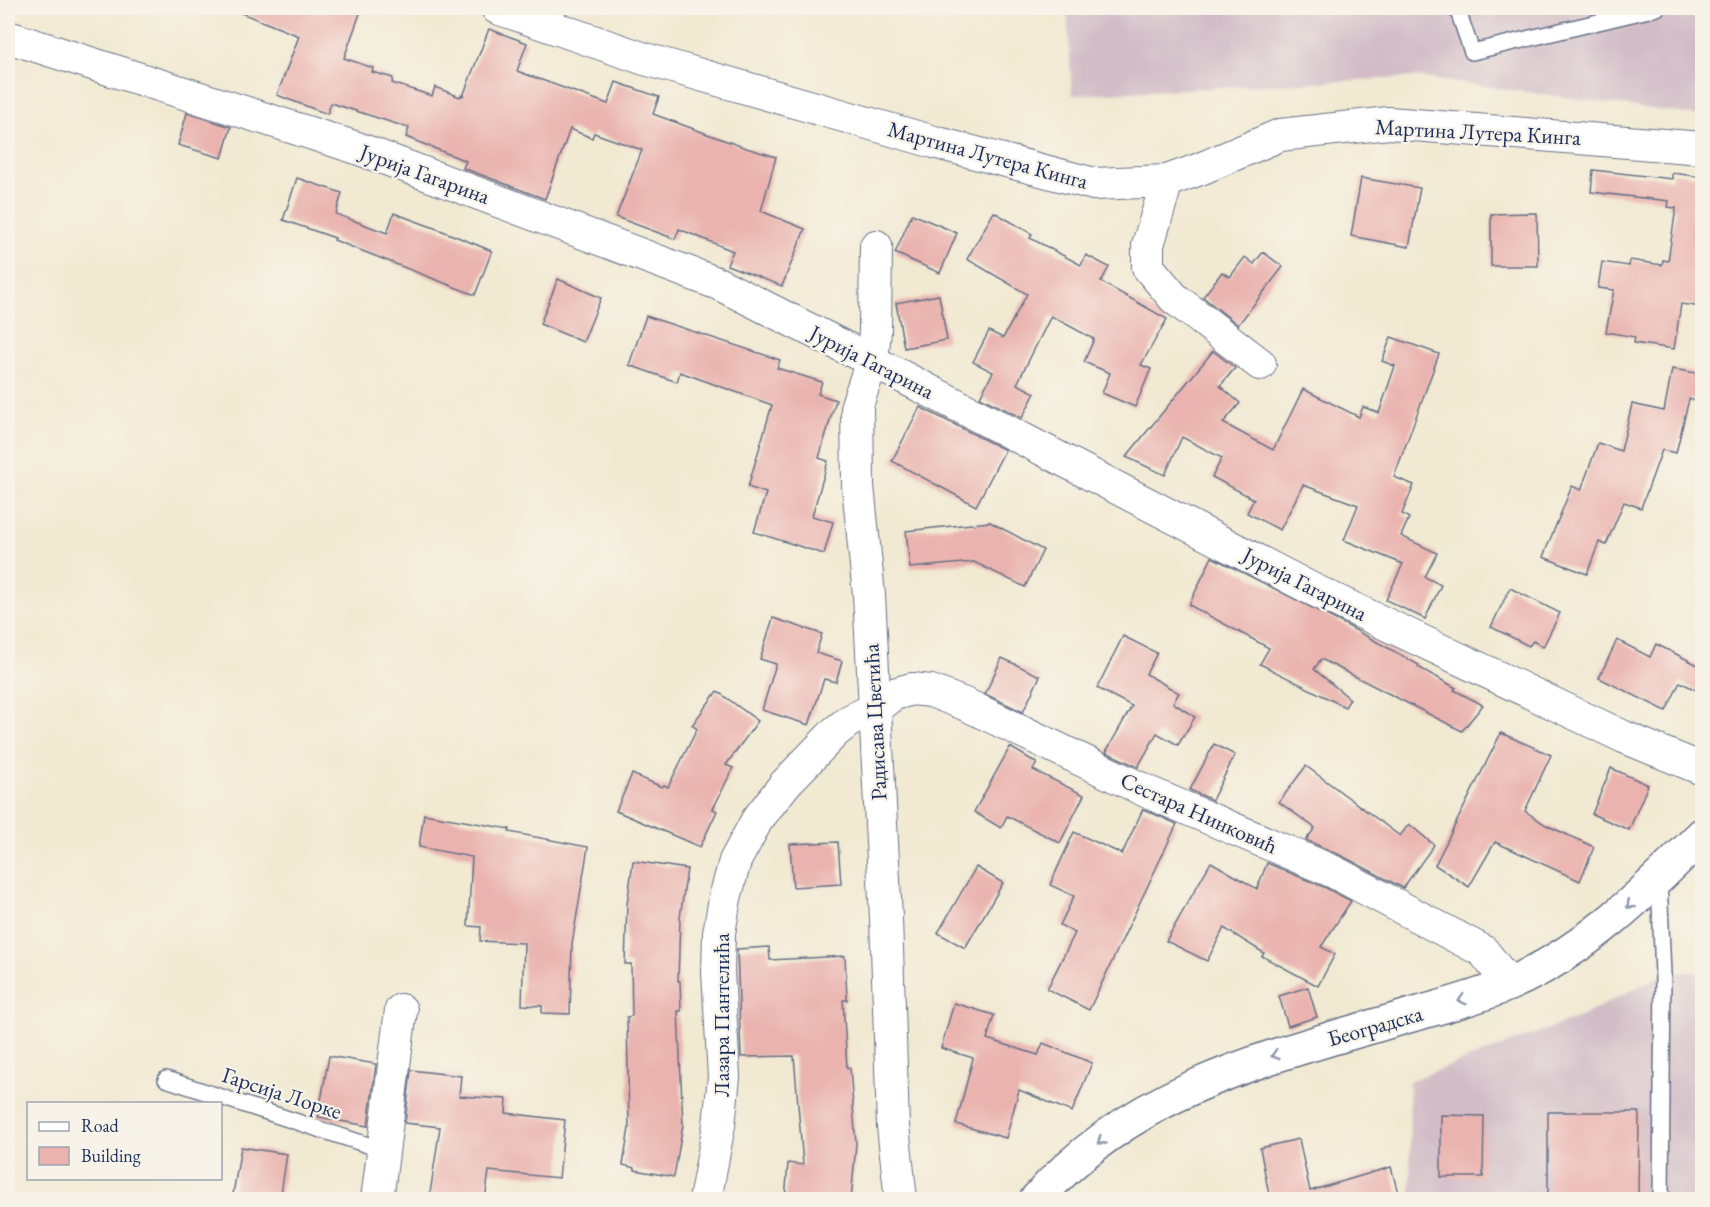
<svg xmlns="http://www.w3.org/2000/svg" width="1710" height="1207" viewBox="0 0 1710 1207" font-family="'EB Garamond',serif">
	<rect width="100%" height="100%" fill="#f7f3e8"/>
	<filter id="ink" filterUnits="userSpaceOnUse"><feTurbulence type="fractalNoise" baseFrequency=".0167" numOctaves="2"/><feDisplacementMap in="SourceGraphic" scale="12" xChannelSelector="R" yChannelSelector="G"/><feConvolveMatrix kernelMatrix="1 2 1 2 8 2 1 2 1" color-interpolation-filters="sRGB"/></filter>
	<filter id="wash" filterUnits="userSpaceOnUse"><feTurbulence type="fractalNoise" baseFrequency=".008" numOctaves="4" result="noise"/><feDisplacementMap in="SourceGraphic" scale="24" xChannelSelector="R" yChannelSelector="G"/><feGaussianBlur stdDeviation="1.35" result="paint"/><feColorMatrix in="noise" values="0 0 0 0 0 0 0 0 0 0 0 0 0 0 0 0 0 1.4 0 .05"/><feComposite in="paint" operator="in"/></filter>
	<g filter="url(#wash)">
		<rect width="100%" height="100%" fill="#f1e9d2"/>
		<g fill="#d2bdc7">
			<polygon points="1067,8 1702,8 1702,116 1417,77 1072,95"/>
			<polygon points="1691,972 1702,974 1702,1199 1411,1199 1409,1081 1580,1017 1663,974"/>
		</g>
		<g id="blocks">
			<g fill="#eab3af">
				<polygon points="231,8 362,8 344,58 373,68 372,72 393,78 392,83 432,96 435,87 460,97 461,95 463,96 489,29 527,43 517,71 608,104 616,82 659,97 653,114 743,147 776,157 761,211 805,229 782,286 727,265 733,251 679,229 675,239 616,217 642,150 594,133 592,138 570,129 545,199 463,168 466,161 406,137 409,128 331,103 327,114 277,95 299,36 231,9"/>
				<polygon points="187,113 231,127 222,158 178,145"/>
				<polygon points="1593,170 1672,179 1672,173 1702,177 1702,307 1681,304 1674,349 1634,343 1635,337 1606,332 1614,290 1598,288 1602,262 1629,266 1630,260 1662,265 1663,260 1668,261 1676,208 1668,207 1669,201 1591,192"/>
				<polygon points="297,178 342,193 336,214 387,233 394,213 440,230 492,251 475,295 334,240 335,238 283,220"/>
				<polygon points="1361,178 1420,188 1409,247 1351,236"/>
				<polygon points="994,212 1032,234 1030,238 1081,265 1086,255 1109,267 1101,282 1167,319 1141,365 1151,369 1135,407 1102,393 1110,373 1084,362 1094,339 1051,316 1017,384 1035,393 1022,418 980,397 993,372 973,362 989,331 1003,338 1027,294 967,259"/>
				<polygon points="1537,213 1538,266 1491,266 1491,214"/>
				<polygon points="912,214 957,233 940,273 895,253"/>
				<polygon points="1263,252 1283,267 1238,325 1203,297 1222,272 1230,277 1245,257 1254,264"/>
				<polygon points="558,279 601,298 583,342 540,324"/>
				<polygon points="939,295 947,340 904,348 896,303"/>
				<polygon points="646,316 780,360 777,368 822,382 818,394 836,400 819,458 828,461 812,516 833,522 824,554 754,532 766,493 748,487 772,405 680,372 677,382 629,365"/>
				<polygon points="1391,337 1439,354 1394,477 1414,485 1402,514 1409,518 1401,536 1437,553 1425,577 1441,585 1425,619 1386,600 1403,564 1344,540 1358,505 1303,485 1280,530 1247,513 1254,499 1212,477 1222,458 1182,437 1165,475 1126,457 1213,351 1235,368 1220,386 1240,403 1223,423 1273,450 1303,389 1359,417 1363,407 1379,413 1395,366 1382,361"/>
				<polygon points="1672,369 1702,374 1702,401 1689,399 1676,453 1662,450 1641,508 1624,502 1606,545 1599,542 1587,574 1543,557 1572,486 1581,490 1598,443 1621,451 1632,404 1664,411"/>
				<polygon points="920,407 1005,450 976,506 892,461"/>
				<polygon points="990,522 1043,550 1025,587 974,562 910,568 906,531"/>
				<polygon points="1212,557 1348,626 1419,665 1418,667 1456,688 1454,690 1483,705 1462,731 1321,659 1314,669 1350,699 1345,707 1260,664 1269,648 1189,605"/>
				<polygon points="1510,588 1560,613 1543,647 1533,641 1529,646 1491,627"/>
				<polygon points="773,618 822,634 816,653 842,661 836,682 824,679 809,725 762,710 776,664 760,659"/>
				<polygon points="1123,636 1157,653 1146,674 1179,693 1173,703 1195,717 1178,745 1157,733 1138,767 1106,752 1132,706 1097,688"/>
				<polygon points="1617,640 1650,657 1656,644 1702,667 1702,693 1680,682 1666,711 1599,678"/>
				<polygon points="1002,658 1040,676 1023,712 985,694"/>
				<polygon points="717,691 758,721 726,765 733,768 713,809 717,811 700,847 616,811 632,774 662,787 664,785 668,787 697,729 692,725"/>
				<polygon points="1501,733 1551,755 1525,811 1546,825 1594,847 1580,881 1495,842 1469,887 1435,865"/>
				<polygon points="1214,744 1235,755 1212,800 1190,790"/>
				<polygon points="1010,747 1037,763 1033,770 1084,795 1060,843 1007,816 1001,828 974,812"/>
				<polygon points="1306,766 1400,836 1409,824 1434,845 1403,888 1342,856 1306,840 1315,828 1279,802"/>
				<polygon points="1611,768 1648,785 1629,830 1592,814"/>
				<polygon points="1143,809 1177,824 1089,1010 1047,989 1075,933 1060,925 1074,896 1050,885 1074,832 1122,854"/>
				<polygon points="424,814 510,829 509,832 588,847 572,944 570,1014 542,1013 542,1006 522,1005 524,943 480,941 481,927 468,926 472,857 419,847"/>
				<polygon points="838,842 841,884 793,887 790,844"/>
				<polygon points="633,861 687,869 680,918 678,981 680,981 681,1011 678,1011 683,1125 674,1177 635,1170 635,1168 623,1165 629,1128 627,1017 632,1016 631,964 625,964 627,905"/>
				<polygon points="1211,862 1257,889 1267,863 1326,888 1351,901 1321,947 1335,954 1318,986 1262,956 1264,953 1224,928 1207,961 1166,941"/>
				<polygon points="976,867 1003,883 965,948 938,933"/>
				<polygon points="769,947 770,960 845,956 847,1000 843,1000 847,1068 850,1068 856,1144 851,1200 785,1200 788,1163 803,1165 794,1056 741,1057 737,949"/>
				<polygon points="1308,987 1317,1017 1288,1026 1279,996"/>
				<polygon points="954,1003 994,1015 987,1039 1038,1055 1043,1043 1092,1063 1072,1112 1019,1090 1006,1138 956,1124 973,1058 941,1048"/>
				<polygon points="329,1056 376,1064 368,1126 318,1117"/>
				<polygon points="411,1070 461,1076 459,1096 507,1099 506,1113 565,1120 559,1178 489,1171 485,1200 429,1200 440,1127 405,1123"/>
				<polygon points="1548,1112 1639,1112 1638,1200 1548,1200"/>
				<polygon points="1441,1115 1484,1116 1483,1177 1441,1177"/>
				<polygon points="1299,1139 1310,1191 1391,1167 1400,1200 1270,1200 1260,1148"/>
				<polygon points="241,1147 287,1154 280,1200 232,1200"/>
			</g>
		</g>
	</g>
	<g filter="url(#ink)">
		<use href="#blocks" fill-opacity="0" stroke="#667087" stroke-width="1.5"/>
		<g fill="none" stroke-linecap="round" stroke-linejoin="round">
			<defs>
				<g id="service">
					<polyline points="1457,8 1472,52 1657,8"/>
					<polyline points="1659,879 1663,974 1661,1200"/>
					<polyline points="166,1079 383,1150"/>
				</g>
				<g id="minor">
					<polyline points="497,8 645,59 934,142 1094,184 1167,181 1200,169 1280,135 1389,123 1702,148"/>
					<polyline points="8,37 357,148 719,284 872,361 1312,589 1624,737 1702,769"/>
					<polyline points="1167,181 1148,245 1148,267 1174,298 1260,364"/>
					<polyline points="876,246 875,331 872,361 857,405 858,486 869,595 886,918 893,1126 901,1200"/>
					<polyline points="377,1200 401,1010"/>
					<polyline points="705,1200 719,1125 724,1077 718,972 719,933 725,898 735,861 757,820 785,784 835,732 849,721 874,709 894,694 912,689 931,691 967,705 1148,792 1334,872 1483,951 1509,984"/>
				</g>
				<path id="tertiary" d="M1036 1200C1132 1089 1271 1056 1405 1017 1440 1007 1476 998 1509 984 1586 951 1644 893 1702 835"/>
			</defs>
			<use href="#service" stroke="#667087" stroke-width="18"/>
			<use href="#minor" stroke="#667087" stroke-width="34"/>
			<use href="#tertiary" stroke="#667087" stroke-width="36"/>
			<use href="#service" stroke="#fff" stroke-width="15"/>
			<use href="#minor" stroke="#fff" stroke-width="32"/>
			<use href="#tertiary" stroke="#fff" stroke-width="33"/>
		</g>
		<defs><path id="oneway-chevron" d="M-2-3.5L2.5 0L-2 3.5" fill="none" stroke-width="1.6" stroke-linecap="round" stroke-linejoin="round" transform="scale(1.5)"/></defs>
		<g stroke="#8d97ae">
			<use href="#oneway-chevron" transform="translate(1630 905) rotate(139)"/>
			<use href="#oneway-chevron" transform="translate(1462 1000) rotate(162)"/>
			<use href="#oneway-chevron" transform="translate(1275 1055) rotate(163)"/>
			<use href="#oneway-chevron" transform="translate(1101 1141) rotate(144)"/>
		</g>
	</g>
	<g text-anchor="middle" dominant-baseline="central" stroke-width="4.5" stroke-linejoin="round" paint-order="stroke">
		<g font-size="22" fill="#1b2f5e" stroke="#f7f3e8">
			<text transform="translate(1478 132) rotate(3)">Мартина Лутера Кинга</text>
			<text transform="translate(988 155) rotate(15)">Мартина Лутера Кинга</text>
			<text transform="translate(425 174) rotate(20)">Јурија Гагарина</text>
			<text transform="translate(872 362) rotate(27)">Јурија Гагарина</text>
			<text transform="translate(1305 584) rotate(27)">Јурија Гагарина</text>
			<text transform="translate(875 722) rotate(-93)">Радисава Цветића</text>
			<text transform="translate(1199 813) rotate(24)">Сестара Нинковић</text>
			<text transform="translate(721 1015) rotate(-90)">Лазара Пантелића</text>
			<text transform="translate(1375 1026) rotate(-16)">Београдска</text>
			<text transform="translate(282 1093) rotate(18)">Гарсија Лорке</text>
		</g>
	</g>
	<rect width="1710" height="1207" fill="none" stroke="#f7f3e8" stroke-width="30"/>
	<rect x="27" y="1102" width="195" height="78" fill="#f7f3e8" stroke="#9fa5b1" stroke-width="1.5"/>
	<rect x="39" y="1122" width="30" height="9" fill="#ffffff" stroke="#9fa5b1" stroke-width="1.5"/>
	<text x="81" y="1132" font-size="18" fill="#1b2f5e">Road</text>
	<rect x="39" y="1147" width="30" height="18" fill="#eab3af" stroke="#9fa5b1" stroke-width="1.5"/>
	<text x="81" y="1162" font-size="18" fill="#1b2f5e">Building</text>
</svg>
